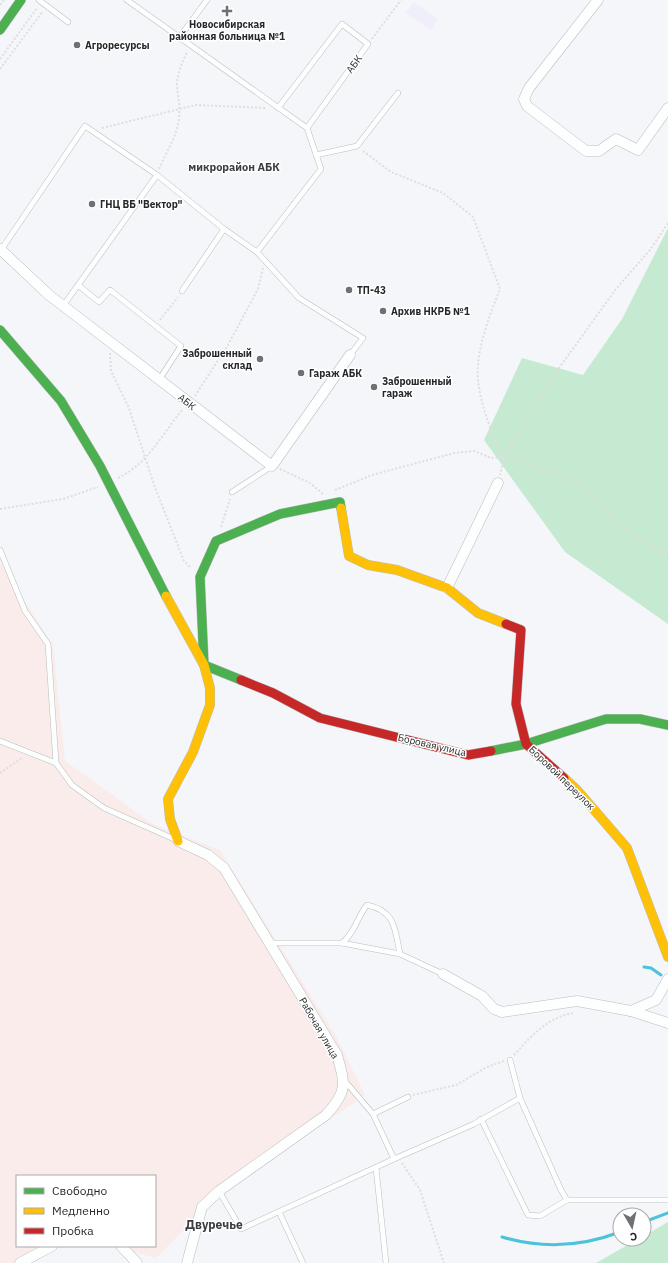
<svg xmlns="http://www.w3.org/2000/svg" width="668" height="1263" viewBox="0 0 668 1263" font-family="'IBM Plex Sans',sans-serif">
	<rect width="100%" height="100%" fill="#f4f6f9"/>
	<polygon fill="#faecea" points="0,563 53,645 65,761 153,824 220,850 336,1036 365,1095 214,1199 156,1258 114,1246 155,1246 155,1176 17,1176 17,1246 60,1246 30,1263 0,1263"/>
	<polygon fill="#f0eefb" points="413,2 438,19 431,30 406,13"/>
	<g fill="#c6ead1">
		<polygon points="668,228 668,624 565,552 484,440 522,358 583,375 622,319"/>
		<polygon points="668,1222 668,1263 596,1263 638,1239 644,1239 644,1236"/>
	</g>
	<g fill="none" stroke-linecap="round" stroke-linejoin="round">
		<g stroke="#4cc2db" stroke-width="3">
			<polyline points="644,967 651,968 661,975"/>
			<polyline points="644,1222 668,1213"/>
			<path d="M502 1237C543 1249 581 1247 620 1232"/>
		</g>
		<defs>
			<g id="lane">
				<polyline points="39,0 68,22"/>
				<polyline points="127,0 307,128 368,44 342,24 278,108"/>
				<polyline points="179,38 207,0"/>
				<polyline points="316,155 357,146 398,93"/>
				<polyline points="1,250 85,126 157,175 224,229 257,252 299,298 363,338 350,355"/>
				<polyline points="257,252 321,169 307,128"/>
				<polyline points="78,285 99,302 110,290 181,346 159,380"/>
				<polyline points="182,291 224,229"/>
				<polyline points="63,306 157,175"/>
				<polyline points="232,492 272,466"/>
				<polyline points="0,550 25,611 48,644 56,763 72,785 104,808 174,839"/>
				<polyline points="0,741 56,763"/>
				<path d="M269 943H342C355 933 357 917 367 905 396 911 395 930 400 954"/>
				<polyline points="342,943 400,954 443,974"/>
				<polyline points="344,1080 373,1114 408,1097"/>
				<polyline points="520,1098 561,1190 567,1200 668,1200"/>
				<polyline points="481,1119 528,1215 540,1216 567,1200"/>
				<polyline points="394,1159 474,1124 520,1098 510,1060"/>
				<polyline points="376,1168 386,1263"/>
				<polyline points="219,1191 241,1229 394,1159 373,1114"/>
				<polyline points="279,1212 303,1263"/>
			</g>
			<g id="street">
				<polyline points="598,0 529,88 524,99 527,106 586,151 599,151 616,139 638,150 668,108"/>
				<polyline points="0,249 49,295 272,466 350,355"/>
				<polyline points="447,588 498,483"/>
				<path d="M178 841 208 855 224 868 337 1055C345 1084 348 1091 326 1115L219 1191 202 1207 187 1263"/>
				<polyline points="443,974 482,996 494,1009 502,1012 577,1001 631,1011 668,1023"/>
				<polyline points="631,1011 656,1000 668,979"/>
				<polyline points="121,1246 137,1263"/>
				<polyline points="20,1263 52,1246"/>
			</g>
			<g id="fast">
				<polyline points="0,30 21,0"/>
				<polyline points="0,330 61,401 100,466 166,596"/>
				<polyline points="241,680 204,665 200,577 216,541 280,514 340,502 341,508"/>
				<polyline points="491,751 526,744 606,719 640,719 668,725"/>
			</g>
			<g id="slow">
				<polyline points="341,508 349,556 368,565 397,570 447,588 478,613 506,624"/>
				<polyline points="166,596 204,665 210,688 210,705 193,752 168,799 170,819 178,841"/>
				<polyline points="564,778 577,790 627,848 668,957"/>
			</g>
			<g id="jam">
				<polyline points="506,624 521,630 516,704 526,744 564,778"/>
				<polyline points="241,680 273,693 320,718 468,755 491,751"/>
			</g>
		</defs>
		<use href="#lane" stroke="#bbbdbf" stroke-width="6"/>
		<use href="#street" stroke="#bbbdbf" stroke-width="11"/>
		<use href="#fast" stroke="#bbbdbf" stroke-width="10"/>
		<use href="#slow" stroke="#bbbdbf" stroke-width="10"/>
		<use href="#jam" stroke="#bbbdbf" stroke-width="10"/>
		<g stroke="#dededf" stroke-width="2" stroke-dasharray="2 2" stroke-linecap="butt">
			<polyline points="0,5 4,0"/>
			<polyline points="372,39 401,0"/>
			<polyline points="0,59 37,8"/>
			<polyline points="0,69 43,11"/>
			<polyline points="102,128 196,105 266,108"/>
			<path d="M363 151 391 172 443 193 473 217 500 289C489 317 473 357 479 387 482 409 492 431 499 452L504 457 500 475"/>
			<path d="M159 169C166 152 177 137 179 118 181 106 177 95 177 84 178 72 182 63 187 52"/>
			<polyline points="160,320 178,297"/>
			<polyline points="110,353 111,371 129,408 154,485 184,561 191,568"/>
			<polyline points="195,396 228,345 258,289 263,268"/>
			<polyline points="504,457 554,375 616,289 650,250 668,223"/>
			<polyline points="280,469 310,483 323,494"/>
			<path d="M118 478C148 464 162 434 183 409"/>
			<polyline points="335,490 372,475 454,453 474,451 491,458 504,457 564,477 581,486 600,502 616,524 668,557"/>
			<polyline points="0,509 63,499 98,487"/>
			<polyline points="221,527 230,499"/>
			<polyline points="0,773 22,758"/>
			<path d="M514 1055C531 1036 548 1017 574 1013"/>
			<polyline points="413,1095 456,1085 487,1067 504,1061"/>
			<polyline points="402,1163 420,1190 444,1263"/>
		</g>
		<use href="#lane" stroke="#fdfefe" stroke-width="5"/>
		<use href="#street" stroke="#fdfefe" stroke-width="10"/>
		<use href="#fast" stroke="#4caf50" stroke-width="9"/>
		<use href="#slow" stroke="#ffc107" stroke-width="9"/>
		<use href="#jam" stroke="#c62828" stroke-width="9"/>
	</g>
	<g fill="#6f7073" stroke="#fff" stroke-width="1.5">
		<path d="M225 5h4v4h4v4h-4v4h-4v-4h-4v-4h4z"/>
		<circle cx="77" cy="45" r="4"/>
		<circle cx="92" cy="204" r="4"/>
		<circle cx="349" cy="290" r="4"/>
		<circle cx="383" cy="311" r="4"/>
		<circle cx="260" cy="359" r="4"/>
		<circle cx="301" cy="373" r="4"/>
		<circle cx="374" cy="387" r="4"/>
	</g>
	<g text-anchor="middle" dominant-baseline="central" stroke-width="3" stroke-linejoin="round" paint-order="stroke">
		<g font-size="10" font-weight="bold" fill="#27282b" stroke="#fff" text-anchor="start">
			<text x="227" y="24" text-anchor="middle">Новосибирская<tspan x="227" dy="12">районная больница №1</tspan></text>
			<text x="85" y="45">Агроресурсы</text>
			<text x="100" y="204">ГНЦ ВБ "Вектор"</text>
			<text x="357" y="290">ТП-43</text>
			<text x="391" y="311">Архив НКРБ №1</text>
			<text x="252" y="353" text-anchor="end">Заброшенный<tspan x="252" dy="12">склад</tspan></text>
			<text x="309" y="373">Гараж АБК</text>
			<text x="382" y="381">Заброшенный<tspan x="382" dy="12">гараж</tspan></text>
		</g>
		<g font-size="10" fill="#27282b" stroke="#fff">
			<text transform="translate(354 64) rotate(-54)">АБК</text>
			<text transform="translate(187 402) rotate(38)">АБК</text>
			<text transform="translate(432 745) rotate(13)">Боровая улица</text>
			<text transform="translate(562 778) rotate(44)">Боровой переулок</text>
			<text transform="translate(319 1028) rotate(60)">Рабочая улица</text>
		</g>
		<g font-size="11" font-weight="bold" fill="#3b3d42" stroke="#fff">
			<text x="234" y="167">микрорайон АБК</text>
		</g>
		<g font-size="12" font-weight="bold" fill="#3b3d42" stroke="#fff">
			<text x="214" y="1224">Двуречье</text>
		</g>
	</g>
	<rect x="16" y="1175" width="140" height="72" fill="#ffffff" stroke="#a9a9aa"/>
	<rect x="24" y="1188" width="20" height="6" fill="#4caf50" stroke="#a9a9aa"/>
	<text x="52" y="1195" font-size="12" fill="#27282b">Свободно</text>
	<rect x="24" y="1208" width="20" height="6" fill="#ffc107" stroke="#a9a9aa"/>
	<text x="52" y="1215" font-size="12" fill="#27282b">Медленно</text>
	<rect x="24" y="1228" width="20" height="6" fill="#c62828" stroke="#a9a9aa"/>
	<text x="52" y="1235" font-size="12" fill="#27282b">Пробка</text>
	<g transform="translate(632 1227) rotate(171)"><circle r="19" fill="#ffffff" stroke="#a9a9aa"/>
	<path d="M0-3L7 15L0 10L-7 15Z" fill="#6f7073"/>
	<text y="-6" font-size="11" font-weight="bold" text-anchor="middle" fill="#27282b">С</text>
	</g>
</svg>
